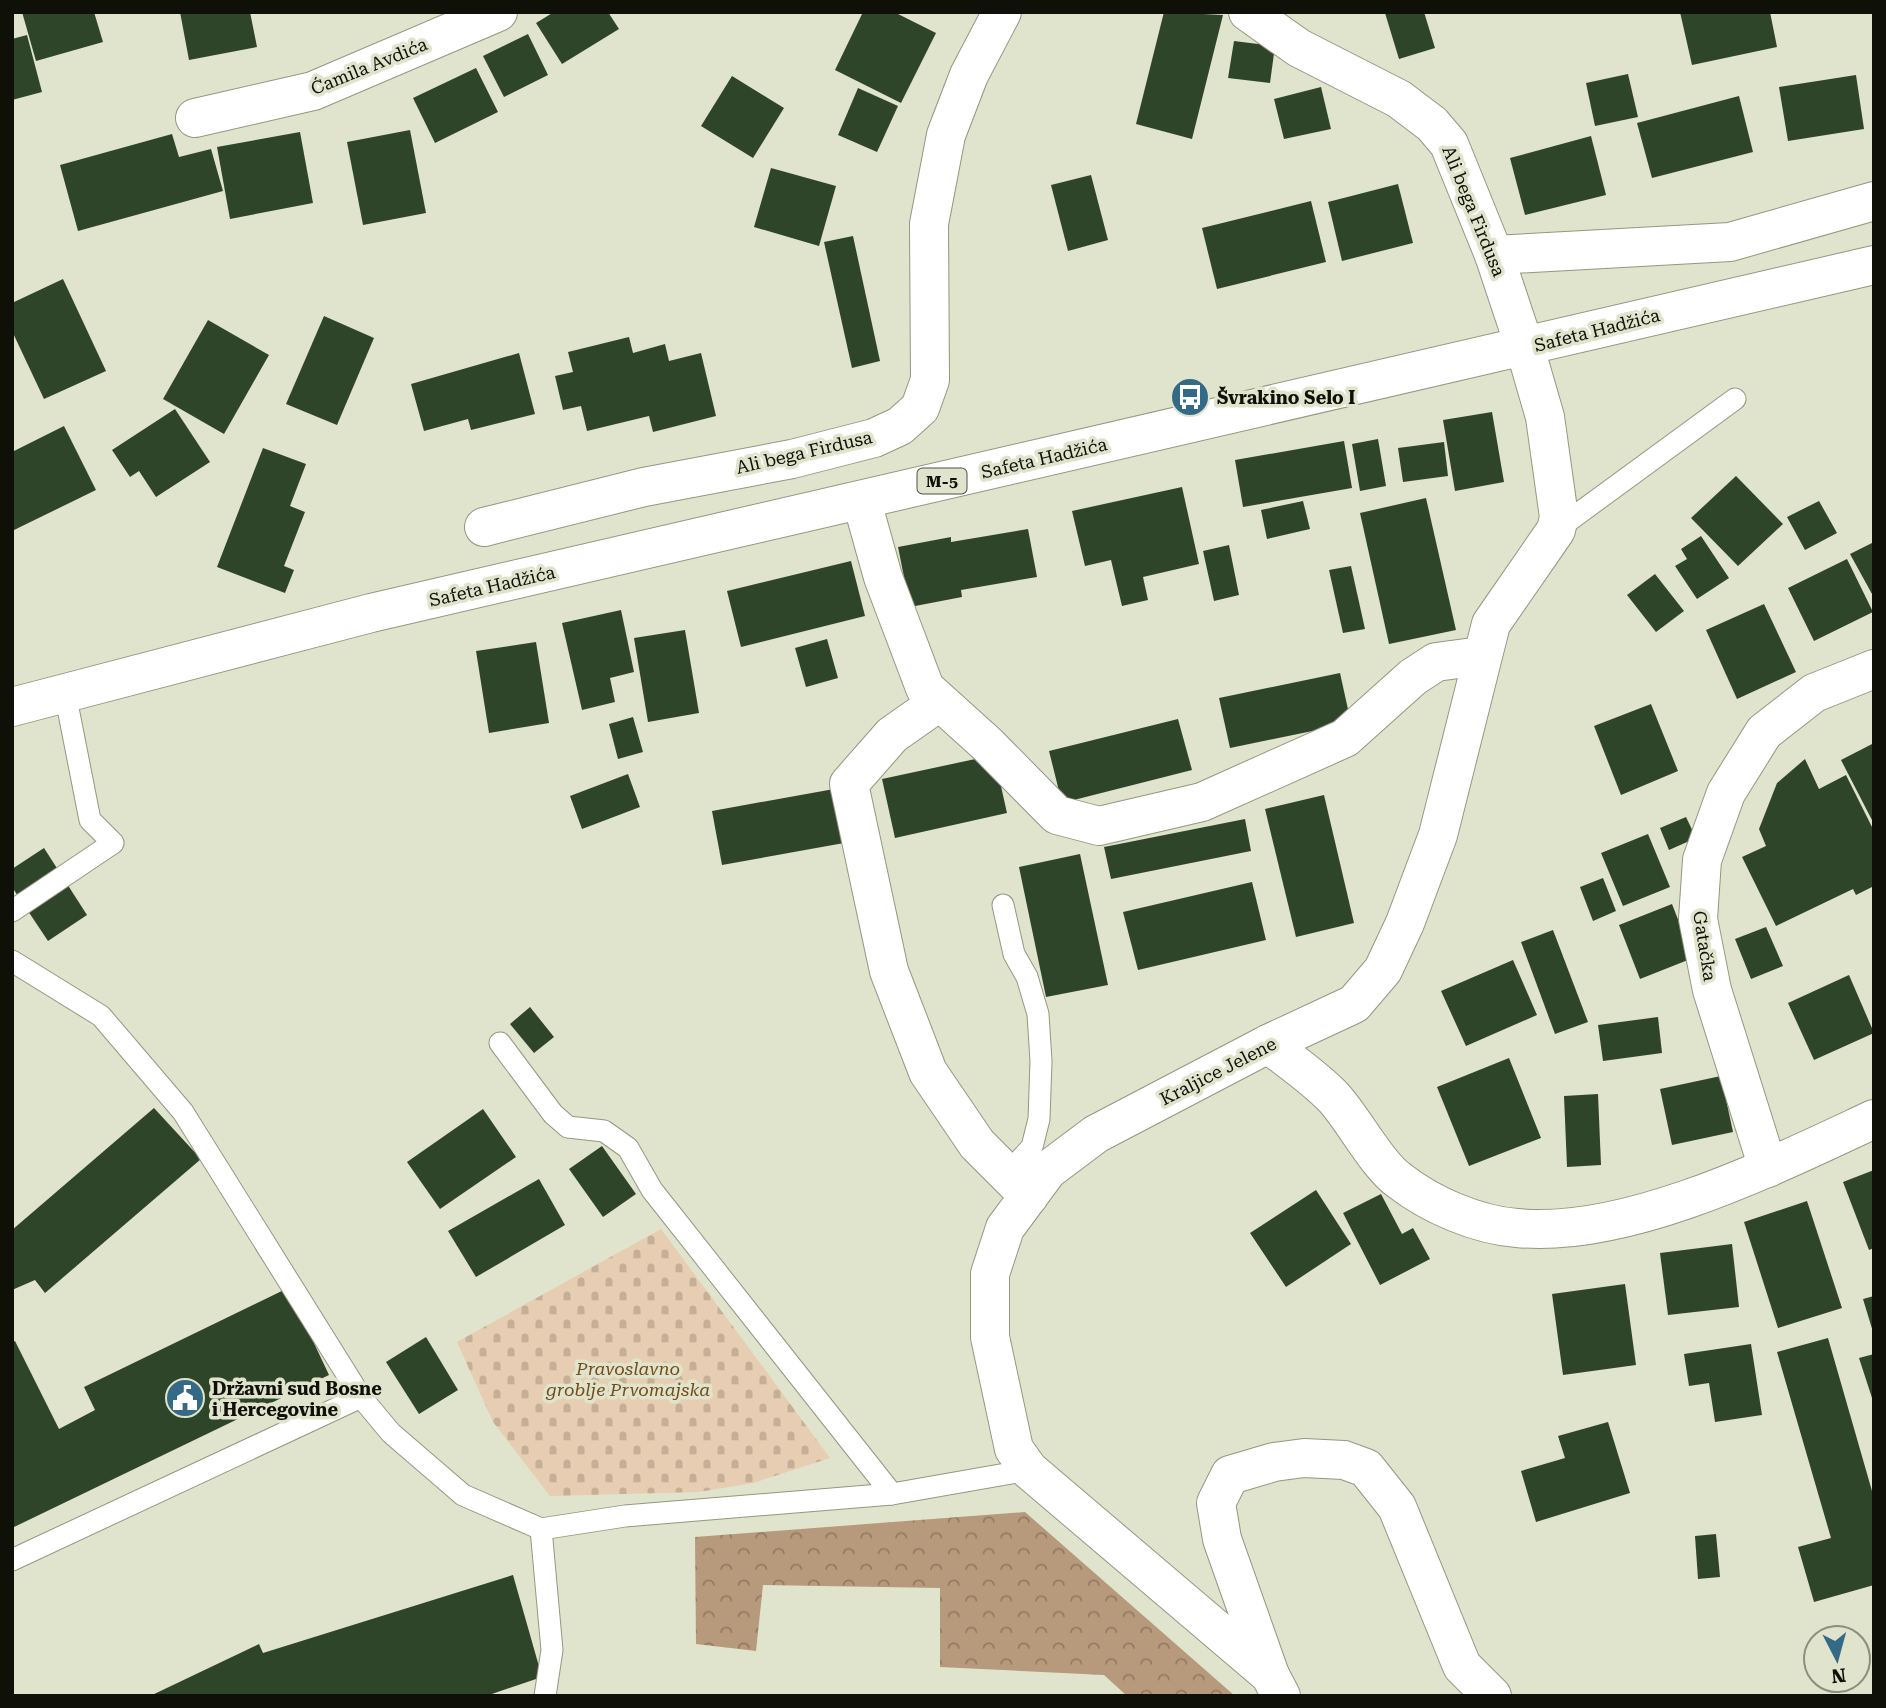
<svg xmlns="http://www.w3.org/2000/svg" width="1886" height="1708" viewBox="0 0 1886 1708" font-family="'Roboto Serif',serif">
	<defs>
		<pattern id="forest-crowns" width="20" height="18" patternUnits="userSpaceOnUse" patternTransform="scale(1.75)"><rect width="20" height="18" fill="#b7997b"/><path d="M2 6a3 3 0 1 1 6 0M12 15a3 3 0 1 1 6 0" fill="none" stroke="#937b63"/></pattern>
		<pattern id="cemetery-stones" width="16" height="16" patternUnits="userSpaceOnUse" patternTransform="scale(1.75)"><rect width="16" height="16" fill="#e7cdb1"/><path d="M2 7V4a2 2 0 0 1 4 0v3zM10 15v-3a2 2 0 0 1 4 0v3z" fill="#c5af97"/></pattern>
	</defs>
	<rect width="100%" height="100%" fill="#e0e4cc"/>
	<polygon fill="url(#forest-crowns)" points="1025,1512 1235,1696 1127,1696 1104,1675 940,1667 940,1588 763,1585 756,1651 696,1644 695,1537"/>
	<polygon fill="url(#cemetery-stones)" points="661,1229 830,1458 753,1483 699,1492 550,1496 493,1422 457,1342"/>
	<g fill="#2f4529">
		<polygon points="22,12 94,12 103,42 36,61"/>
		<polygon points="180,12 250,12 257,47 189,60"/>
		<polygon points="554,12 608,12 619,29 562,64 536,23"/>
		<polygon points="863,12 894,12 936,33 901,103 835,70"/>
		<polygon points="1164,12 1223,15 1192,139 1136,124"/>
		<polygon points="1424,12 1435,48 1399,59 1385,13"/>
		<polygon points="1680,12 1770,12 1777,47 1692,65"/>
		<polygon points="528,34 548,75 504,97 483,56"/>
		<polygon points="27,35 42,92 12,100 12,39"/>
		<polygon points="1234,41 1275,46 1270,83 1228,78"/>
		<polygon points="476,68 498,112 435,143 413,98"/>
		<polygon points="1628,74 1638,117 1595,126 1586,83"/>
		<polygon points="1856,75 1864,129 1788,141 1779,87"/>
		<polygon points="732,76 784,108 753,158 701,126"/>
		<polygon points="1321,87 1331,129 1284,139 1274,99"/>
		<polygon points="858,88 898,106 877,152 838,135"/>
		<polygon points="1739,96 1753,152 1652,178 1637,123"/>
		<polygon points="410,130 426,213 363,225 347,142"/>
		<polygon points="300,132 313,203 230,219 217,147"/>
		<polygon points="172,134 179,157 211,149 223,191 78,231 60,165"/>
		<polygon points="1591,136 1606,195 1525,215 1510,158"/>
		<polygon points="771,168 836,186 819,246 754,227"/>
		<polygon points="1091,175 1108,240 1068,251 1051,185"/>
		<polygon points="1398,184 1413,243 1342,261 1328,202"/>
		<polygon points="1311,201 1326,262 1217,289 1202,228"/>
		<polygon points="853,236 880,361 852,368 824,242"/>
		<polygon points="63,279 106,371 44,399 12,331 12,303"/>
		<polygon points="324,316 374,338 337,425 286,404"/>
		<polygon points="208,320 269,355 224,434 163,399"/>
		<polygon points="629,337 633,353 665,344 669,361 701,353 716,416 653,432 649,416 587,431 581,406 563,410 555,376 573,372 568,352"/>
		<polygon points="519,353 535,414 471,430 468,419 424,431 411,384"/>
		<polygon points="175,409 210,462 156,497 139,471 130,477 112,450"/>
		<polygon points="1492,412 1504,482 1455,491 1443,420"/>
		<polygon points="64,426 96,490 12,531 12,452"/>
		<polygon points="1378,439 1386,486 1360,491 1352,444"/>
		<polygon points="1344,441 1352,488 1243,507 1235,460"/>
		<polygon points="1444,442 1448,476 1403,482 1398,448"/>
		<polygon points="263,448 306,464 290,506 305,512 284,566 294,570 285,593 217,567"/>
		<polygon points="1736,476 1783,524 1738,566 1691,518"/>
		<polygon points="1182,487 1199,564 1143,577 1148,600 1122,606 1111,560 1085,566 1072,511"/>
		<polygon points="1426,498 1456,630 1389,644 1360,513"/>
		<polygon points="1303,501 1310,529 1267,539 1261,510"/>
		<polygon points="1819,501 1837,533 1805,550 1787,517"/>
		<polygon points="1028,529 1037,577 961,590 962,597 910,607 898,547 951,537 951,542"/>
		<polygon points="1701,536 1729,578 1697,599 1675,566 1687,559 1681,549"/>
		<polygon points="1874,542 1874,593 1872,594 1850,554"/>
		<polygon points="1229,545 1239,595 1214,601 1203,551"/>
		<polygon points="1847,559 1873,612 1814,641 1788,588"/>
		<polygon points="851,561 865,616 741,647 727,591"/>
		<polygon points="1351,566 1365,629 1343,633 1329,570"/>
		<polygon points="1655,574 1684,611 1656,632 1627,595"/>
		<polygon points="1764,604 1796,672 1737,699 1706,630"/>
		<polygon points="621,610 634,672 610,678 615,702 582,710 562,623"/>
		<polygon points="685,630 699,713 648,722 634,638"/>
		<polygon points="827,639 838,678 806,687 795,648"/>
		<polygon points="536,642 549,723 489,733 476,651"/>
		<polygon points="1340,673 1351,723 1230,748 1219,698"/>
		<polygon points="1651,704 1678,771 1621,795 1594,726"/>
		<polygon points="633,717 643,752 618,759 609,724"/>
		<polygon points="1178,719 1192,770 1062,803 1049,751"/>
		<polygon points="1874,743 1874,824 1841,760"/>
		<polygon points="994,755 1007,813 895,838 882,779"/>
		<polygon points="1805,759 1819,789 1846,775 1874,831 1874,886 1856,895 1853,889 1776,926 1742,857 1766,846 1759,829 1777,783"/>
		<polygon points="628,774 640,807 582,829 570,796"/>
		<polygon points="834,789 844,843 722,865 712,811"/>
		<polygon points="1324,795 1354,923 1296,937 1265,809"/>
		<polygon points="1686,817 1696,838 1669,850 1660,828"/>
		<polygon points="1245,819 1251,851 1111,879 1104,847"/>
		<polygon points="1648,834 1670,887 1623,906 1601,853"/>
		<polygon points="44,848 87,915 48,941 12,887 12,869"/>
		<polygon points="1080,854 1108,985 1046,997 1019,867"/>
		<polygon points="1603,878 1616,911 1593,921 1580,887"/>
		<polygon points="1252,882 1266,940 1138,970 1123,912"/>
		<polygon points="1672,904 1693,958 1640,979 1619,925"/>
		<polygon points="1766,927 1783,966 1751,979 1735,939"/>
		<polygon points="1553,930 1588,1022 1555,1034 1521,942"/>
		<polygon points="1513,960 1537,1015 1466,1046 1441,991"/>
		<polygon points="1849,975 1874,1033 1814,1060 1788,1003"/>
		<polygon points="530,1007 554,1037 534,1053 510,1024"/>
		<polygon points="1658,1017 1662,1053 1603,1061 1598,1025"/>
		<polygon points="1509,1058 1541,1138 1469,1166 1437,1087"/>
		<polygon points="1721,1076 1733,1132 1672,1145 1660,1089"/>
		<polygon points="1598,1094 1601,1165 1567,1167 1564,1096"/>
		<polygon points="154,1108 201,1159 45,1293 35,1280 12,1290 12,1230"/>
		<polygon points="483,1109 516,1157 440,1209 407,1162"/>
		<polygon points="602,1146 636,1194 603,1217 569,1169"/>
		<polygon points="1874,1170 1874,1248 1869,1250 1843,1182"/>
		<polygon points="539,1179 565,1225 476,1277 448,1231"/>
		<polygon points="1316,1190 1351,1244 1286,1287 1250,1233"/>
		<polygon points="1381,1194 1402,1234 1413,1228 1430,1259 1380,1285 1343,1213"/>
		<polygon points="1807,1201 1842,1308 1778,1328 1744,1222"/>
		<polygon points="1732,1244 1739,1307 1668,1315 1660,1253"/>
		<polygon points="1625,1284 1636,1365 1563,1375 1552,1294"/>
		<polygon points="288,1288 329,1375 12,1528 12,1342 15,1341 59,1429 95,1410 84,1387"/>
		<polygon points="1874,1296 1874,1332 1873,1332 1863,1299"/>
		<polygon points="426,1337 458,1390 419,1414 386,1362"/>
		<polygon points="1828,1338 1874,1498 1874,1585 1814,1602 1798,1547 1831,1538 1777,1352"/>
		<polygon points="1751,1344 1762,1415 1715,1422 1709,1383 1689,1386 1684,1354"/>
		<polygon points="1874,1354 1874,1401 1873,1401 1859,1358"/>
		<polygon points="1608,1422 1630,1493 1536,1522 1521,1471 1565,1458 1558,1436"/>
		<polygon points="1716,1534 1720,1577 1698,1579 1695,1536"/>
		<polygon points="513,1575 542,1677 486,1696 150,1696 259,1644 263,1653"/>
	</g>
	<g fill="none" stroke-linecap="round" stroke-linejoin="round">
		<defs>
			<g id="service">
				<polyline points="1556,530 1735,399"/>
				<polyline points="1003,905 1014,954 1027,977 1038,1014 1041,1061 1039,1119 1032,1147 1007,1174"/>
				<polyline points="12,911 113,843 90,820 65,693"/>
				<polyline points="12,961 101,1016 183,1112 361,1397 391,1433 463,1495 541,1529 625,1516 892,1494 1029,1470"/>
				<polyline points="500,1043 553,1114 568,1127 604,1131 628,1148 652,1190 892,1494"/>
				<polyline points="541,1529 552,1650 545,1696"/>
				<polyline points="12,1560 361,1397"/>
			</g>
			<g id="minor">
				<polyline points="1248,12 1299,48 1399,99 1432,124 1449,144 1494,255 1525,348"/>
				<polyline points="195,118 313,91 498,12"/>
				<polyline points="1494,255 1730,242 1874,201"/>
				<polyline points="862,502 883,577 925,688 987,744 1057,815 1099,826 1202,802 1345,738 1413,677 1436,662 1481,656"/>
				<polyline points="484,527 644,487 792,459 874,438 900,426 920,408 930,380 929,224 946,135 969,75 1002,12"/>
				<polyline points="939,702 892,735 849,784 889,971 928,1072 977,1144 1029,1196"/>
				<path d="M1268 1044C1290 1061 1315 1078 1334 1098 1354 1120 1377 1165 1400 1181 1431 1205 1477 1225 1517 1228 1627 1239 1775 1165 1874 1119"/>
				<polyline points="1768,1168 1712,990 1698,919 1702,860 1726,793 1764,732 1814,693 1874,669"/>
				<polyline points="1270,1675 1222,1539 1216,1503 1230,1475 1274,1462 1304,1458 1344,1460 1366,1468 1397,1507 1462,1666 1492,1696"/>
			</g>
			<polyline id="secondary" points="1281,1696 1270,1675 1029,1470 1014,1449 990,1337 990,1274 1005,1228 1048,1170 1096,1134 1268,1044 1354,1004 1383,970 1405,923 1438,835 1491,624 1556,530 1559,517 1545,417 1525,348"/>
			<polyline id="primary" points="12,707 371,613 1874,265"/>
		</defs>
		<use href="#service" stroke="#949781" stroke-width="23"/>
		<use href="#minor" stroke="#949781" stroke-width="40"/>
		<use href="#secondary" stroke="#949781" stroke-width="40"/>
		<use href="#primary" stroke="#949781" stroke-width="40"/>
		<use href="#service" stroke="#fff" stroke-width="21"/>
		<use href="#minor" stroke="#fff" stroke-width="38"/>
		<use href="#secondary" stroke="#fff" stroke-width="38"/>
		<use href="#primary" stroke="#fff" stroke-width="38"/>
	</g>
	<defs>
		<symbol id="bus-disc" viewBox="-11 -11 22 22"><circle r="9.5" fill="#346a85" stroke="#e0e4cc"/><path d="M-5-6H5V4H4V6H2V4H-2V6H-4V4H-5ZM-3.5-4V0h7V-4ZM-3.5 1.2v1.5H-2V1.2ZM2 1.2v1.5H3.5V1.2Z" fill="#fff"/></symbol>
		<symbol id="civic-disc" viewBox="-11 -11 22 22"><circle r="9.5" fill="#346a85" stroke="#e0e4cc"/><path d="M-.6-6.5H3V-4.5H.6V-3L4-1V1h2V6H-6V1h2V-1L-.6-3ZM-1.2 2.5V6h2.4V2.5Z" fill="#fff"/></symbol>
	</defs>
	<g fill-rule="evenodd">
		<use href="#bus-disc" x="1168" y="375" width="44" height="44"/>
		<use href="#civic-disc" x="163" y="1376" width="44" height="44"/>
	</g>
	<g text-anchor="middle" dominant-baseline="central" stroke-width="7" stroke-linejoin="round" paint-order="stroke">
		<rect fill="#e0e4cc" stroke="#4e5043" stroke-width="2" x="917.5" y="468.5" width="49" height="25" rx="5"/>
		<g font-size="16" font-weight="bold" fill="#0f1008">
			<text x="942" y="481">M-5</text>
		</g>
		<g font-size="18" fill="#0f1008" stroke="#e0e4cc">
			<text transform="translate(369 66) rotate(-22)">Ćamila Avdića</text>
			<text transform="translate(1474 211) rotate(68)">Ali bega Firdusa</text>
			<text transform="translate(1597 330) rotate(-14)">Safeta Hadžića</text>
			<text transform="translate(804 452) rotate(-13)">Ali bega Firdusa</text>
			<text transform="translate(1044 458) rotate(-13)">Safeta Hadžića</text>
			<text transform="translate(492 586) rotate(-13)">Safeta Hadžića</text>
			<text transform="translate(1705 946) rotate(81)">Gatačka</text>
			<text transform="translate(1218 1071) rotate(-27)">Kraljice Jelene</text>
		</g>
		<g font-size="18" font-weight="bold" fill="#0f1008" stroke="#e0e4cc" text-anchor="start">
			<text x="1217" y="397">Švrakino Selo I</text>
			<text x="212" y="1388">Državni sud Bosne<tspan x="212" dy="21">i Hercegovine</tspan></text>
		</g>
		<g font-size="18" font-style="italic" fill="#744c19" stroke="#e0e4cc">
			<text x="628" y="1368">Pravoslavno<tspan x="628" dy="21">groblje Prvomajska</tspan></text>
		</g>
	</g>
	<rect width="1886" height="1708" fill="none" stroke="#0f1008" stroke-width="28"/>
	<g transform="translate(1837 1659) rotate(174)"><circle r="33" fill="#e0e4cc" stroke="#8c8f7e" stroke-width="2"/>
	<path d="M0-5L12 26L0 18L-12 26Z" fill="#346a85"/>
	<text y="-10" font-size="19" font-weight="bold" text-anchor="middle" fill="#0f1008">N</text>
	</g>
</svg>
